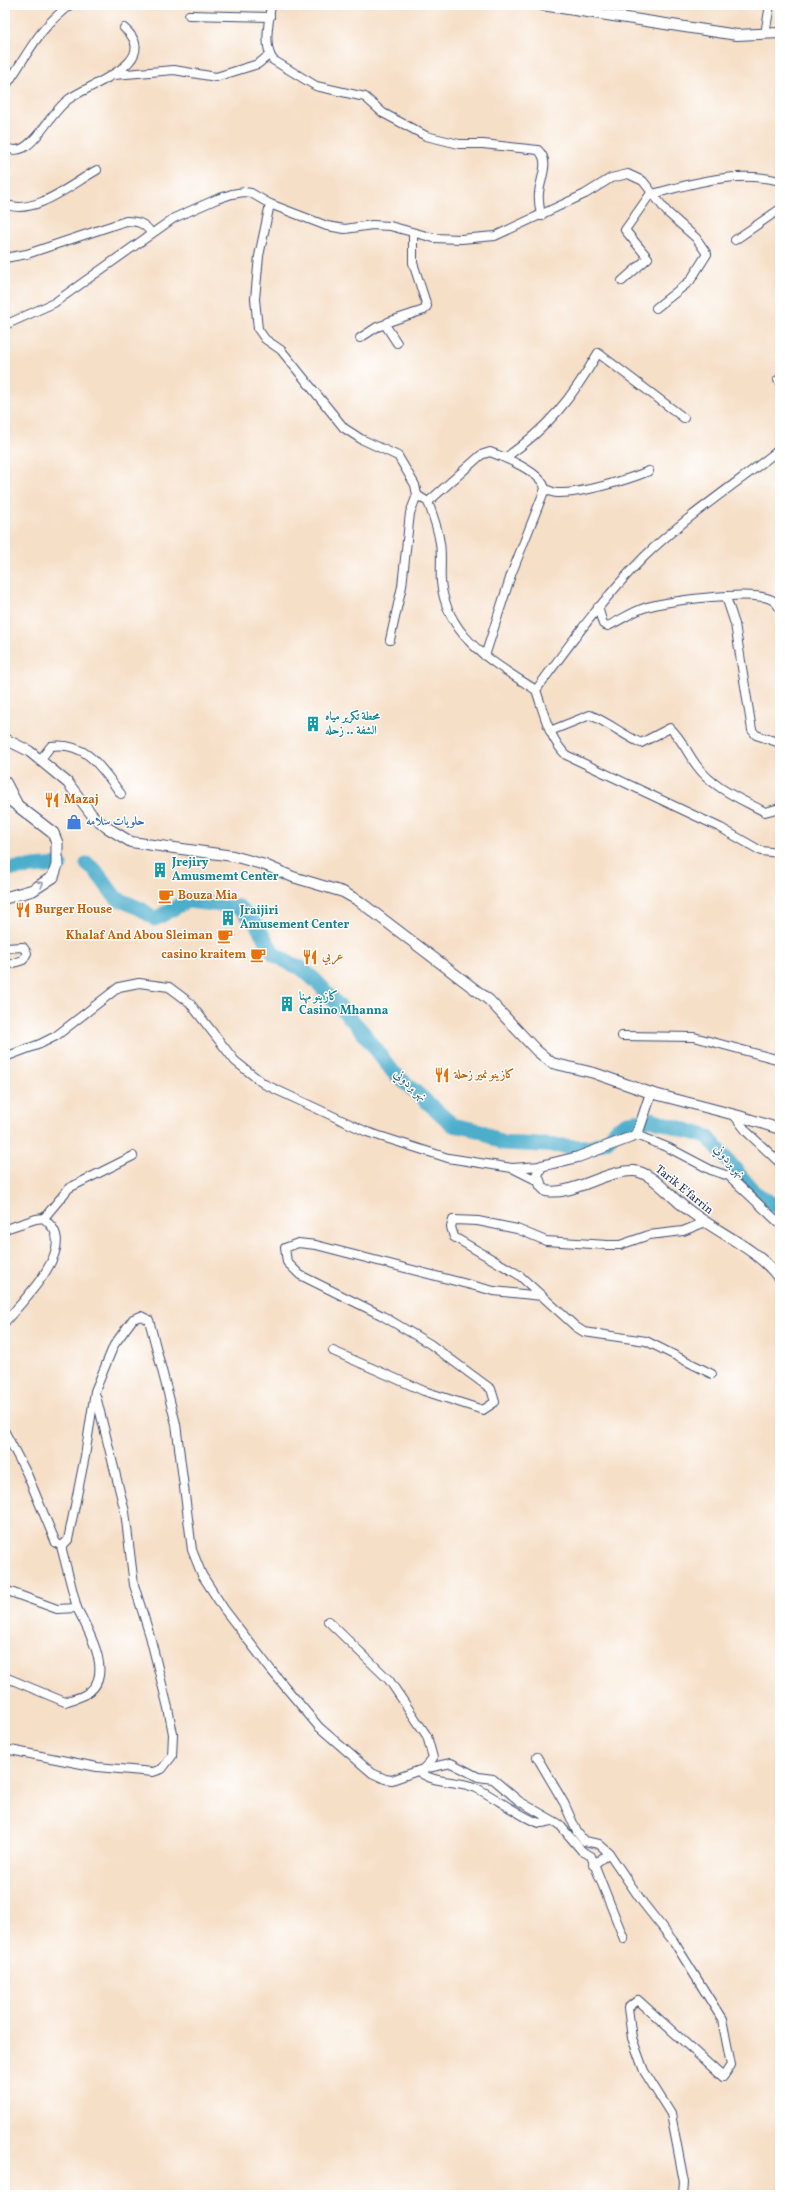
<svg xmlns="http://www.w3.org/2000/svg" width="785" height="2200" viewBox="0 0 785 2200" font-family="Vollkorn,Amiri,serif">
	<rect width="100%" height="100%" fill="#fff"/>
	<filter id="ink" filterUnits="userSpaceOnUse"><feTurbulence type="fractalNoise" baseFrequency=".025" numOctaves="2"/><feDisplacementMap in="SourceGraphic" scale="8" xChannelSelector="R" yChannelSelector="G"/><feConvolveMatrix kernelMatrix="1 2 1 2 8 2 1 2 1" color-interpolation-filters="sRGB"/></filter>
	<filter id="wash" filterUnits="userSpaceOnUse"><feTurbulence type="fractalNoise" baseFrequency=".012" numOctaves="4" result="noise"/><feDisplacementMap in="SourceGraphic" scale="16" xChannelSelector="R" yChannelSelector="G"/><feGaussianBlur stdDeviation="0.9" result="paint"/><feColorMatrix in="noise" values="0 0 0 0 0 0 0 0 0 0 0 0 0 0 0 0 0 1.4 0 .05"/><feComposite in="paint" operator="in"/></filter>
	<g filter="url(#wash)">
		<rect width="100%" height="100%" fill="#f6dfc7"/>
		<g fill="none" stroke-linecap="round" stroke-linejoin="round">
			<g stroke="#4eaecc" stroke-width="15">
				<polyline points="87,864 95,870 116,898 141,909 155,919 187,901 239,907 256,924 274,954 289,963 301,968 317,982 362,1031 393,1072 453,1125 481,1131 503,1143 582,1147 593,1146 608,1140 617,1129 628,1122 651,1119 708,1137 754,1192 780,1209"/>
				<polyline points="5,869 60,865"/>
			</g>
		</g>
	</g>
	<g filter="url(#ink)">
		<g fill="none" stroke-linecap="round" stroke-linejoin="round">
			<defs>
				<g id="minor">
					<path d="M271 5C269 22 263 46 273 60L316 86 365 97 383 113 426 136 459 144H483L538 150C551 161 540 179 539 193 538 200 540 209 541 216"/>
					<polyline points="189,15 270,17"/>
					<polyline points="765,34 770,5"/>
					<polyline points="114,75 174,70 216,77 258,64 269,55"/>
					<path d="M5 87C28 55 37 29 70 5"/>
					<path d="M5 147C10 150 17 151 23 148 39 140 52 111 69 99 89 84 164 62 124 28"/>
					<path d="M653 194C693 183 738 170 780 181"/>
					<path d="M5 204C34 217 73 183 97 170"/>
					<polyline points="270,204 259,256 255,299 258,329 265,339 281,350 344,428 361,439 398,456 415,485 417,495 410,513 402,586 390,640"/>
					<polyline points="735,240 780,209"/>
					<path d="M5 258 27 254 126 221C137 221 145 223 151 233"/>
					<polyline points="622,281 648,258 625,230 651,193"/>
					<polyline points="5,325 54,303 174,218 217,199 232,194 244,192 251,193 270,204 327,226 345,229 372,225 390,226 434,238 461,239 495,236 585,194 611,178 628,174 643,181 667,212 696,238 707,254 690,281 656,308"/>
					<polyline points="360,338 377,327 386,324"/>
					<polyline points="397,343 386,326 388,322 424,310 427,306 413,263 413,233"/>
					<polyline points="778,380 780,379"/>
					<path d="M505 458C548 428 572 398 598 353L684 418"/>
					<path d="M545 489C549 490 553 493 557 493 580 494 627 480 649 471"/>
					<path d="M417 495 428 502C433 515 438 529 440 543 442 556 440 569 441 582 447 638 494 663 536 690 544 713 549 738 566 755L721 828 761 851 780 853"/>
					<path d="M428 502 481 455 490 452C504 457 543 473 545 489L511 575 485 656"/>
					<polyline points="726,597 735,624 752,730 756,735 780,743"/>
					<path d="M598 607 603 624 608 626C621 620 633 611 647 607 669 601 753 589 772 600 776 602 778 606 780 609"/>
					<path d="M536 690C570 644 603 598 644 557 684 518 736 484 780 449"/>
					<path d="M550 731 590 715C608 722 623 735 641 743L670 728C682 739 687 753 697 766 714 789 741 799 765 812L780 808"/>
					<path d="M40 760 51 746C87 741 102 769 121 794"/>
					<polyline points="5,948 23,947 27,953 23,960 5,966"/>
					<polyline points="622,1036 694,1037 780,1060"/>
					<polyline points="5,1057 40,1044 56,1036 119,987 139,983 169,987 189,1002 235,1061 264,1084 367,1132 448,1158 512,1168"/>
					<polyline points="734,1115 747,1132 780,1163"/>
					<polyline points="637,1135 669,1148 711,1170 729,1176 780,1224"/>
					<polyline points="538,1181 512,1168 541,1166"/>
					<polyline points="44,1218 69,1188 133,1156"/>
					<polyline points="703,1223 683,1231 649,1235 620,1245 607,1245 546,1241 517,1229 478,1221 453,1220 451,1227 454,1237 519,1275 576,1327 584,1332 646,1341 712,1374"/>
					<path d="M5 1229 36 1219 44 1218C47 1222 52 1226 54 1230 69 1256 21 1303 5 1322"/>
					<polyline points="333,1351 424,1391 483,1410 495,1402 491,1389 430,1344 381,1315 300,1275 287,1262 285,1248 298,1243 316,1245 494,1291 542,1296"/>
					<polyline points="5,1432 27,1474 56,1543 62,1546 68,1540 85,1456 95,1391 114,1345 133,1319 141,1316 149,1320 176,1424 192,1550 202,1575 224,1609 271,1670 319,1727 372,1773 385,1779 392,1780 423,1769 451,1763 478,1777 493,1779 519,1801 559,1824 582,1851 591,1856 624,1939"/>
					<polyline points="61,1546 77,1608"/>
					<path d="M5 1590 57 1609 77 1608C88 1630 116 1677 86 1694 80 1698 72 1699 65 1702L5 1677"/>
					<polyline points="328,1621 389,1680 427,1736 433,1758 423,1769"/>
					<polyline points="5,1749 97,1767 153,1772 162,1769 172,1756 173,1734 168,1708 150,1636 134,1585 125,1512 96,1396"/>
					<polyline points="537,1757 564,1803 577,1832 584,1841 599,1844 609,1853"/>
					<path d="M418 1771C435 1785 457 1779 476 1788 490 1794 530 1823 541 1823 545 1823 550 1821 553 1821"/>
					<polyline points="593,1865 609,1853 643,1903 674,1942 722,2019 731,2065 723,2077 638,2000 628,2008 632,2038 644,2071 671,2114 684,2182 683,2195"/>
				</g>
				<g id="tertiary">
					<polyline points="542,5 737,35 780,33"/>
					<polyline points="5,739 29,751 68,783 92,815 106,827 131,842 233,856 265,865 293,877 343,892 359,901 489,1000 537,1051 552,1063 594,1073 651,1093 739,1116 780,1129"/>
					<path d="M651 1093 637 1135 578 1157 541 1166 537 1175 541 1186 546 1191C572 1196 605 1170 634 1171 649 1172 664 1189 674 1198 706 1229 753 1243 780 1279"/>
				</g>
				<g id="secondary">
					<polyline points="5,782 16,803"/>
					<polyline points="5,796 53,833 57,843 57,865 53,877 33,890 5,898"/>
				</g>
			</defs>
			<use href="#minor" stroke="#3c496e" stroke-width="10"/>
			<use href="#tertiary" stroke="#3c496e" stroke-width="12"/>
			<use href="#secondary" stroke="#3c496e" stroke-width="13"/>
			<use href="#minor" stroke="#fff" stroke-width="8"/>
			<use href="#tertiary" stroke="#fff" stroke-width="10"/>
			<use href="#secondary" stroke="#fff" stroke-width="11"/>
		</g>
		<defs><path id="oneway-chevron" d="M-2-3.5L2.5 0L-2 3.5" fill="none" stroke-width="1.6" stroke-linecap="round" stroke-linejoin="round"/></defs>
		<use stroke="#8d97ae" href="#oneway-chevron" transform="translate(41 884) rotate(-31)"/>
	</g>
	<defs>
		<symbol id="building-bare" viewBox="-9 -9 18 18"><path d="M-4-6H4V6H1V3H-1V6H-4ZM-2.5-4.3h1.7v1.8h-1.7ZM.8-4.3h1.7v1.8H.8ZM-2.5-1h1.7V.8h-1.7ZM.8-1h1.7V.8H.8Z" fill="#0f9aa8" stroke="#fff" stroke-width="2.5" paint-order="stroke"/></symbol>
		<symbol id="restaurant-bare" viewBox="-9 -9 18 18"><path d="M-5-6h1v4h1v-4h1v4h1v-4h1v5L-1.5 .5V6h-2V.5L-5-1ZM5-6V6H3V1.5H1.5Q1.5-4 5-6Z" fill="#e8710a" stroke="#fff" stroke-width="2.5" paint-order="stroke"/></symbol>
		<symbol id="shop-bare" viewBox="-9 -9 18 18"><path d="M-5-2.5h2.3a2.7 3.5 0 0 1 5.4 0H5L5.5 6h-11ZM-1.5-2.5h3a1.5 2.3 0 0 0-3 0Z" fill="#3f7fe0" stroke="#fff" stroke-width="2.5" paint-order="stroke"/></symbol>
		<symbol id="cafe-bare" viewBox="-9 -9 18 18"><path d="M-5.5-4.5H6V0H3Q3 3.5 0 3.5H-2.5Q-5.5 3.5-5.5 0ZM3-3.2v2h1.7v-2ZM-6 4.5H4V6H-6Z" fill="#e8710a" stroke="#fff" stroke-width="2.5" paint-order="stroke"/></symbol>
	</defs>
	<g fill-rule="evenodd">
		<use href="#building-bare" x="302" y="713" width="22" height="22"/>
		<use href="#restaurant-bare" x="41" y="789" width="22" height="22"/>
		<use href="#shop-bare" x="63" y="811" width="22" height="22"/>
		<use href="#building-bare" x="149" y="859" width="22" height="22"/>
		<use href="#cafe-bare" x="155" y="885" width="22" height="22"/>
		<use href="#restaurant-bare" x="12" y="899" width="22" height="22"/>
		<use href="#building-bare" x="217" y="907" width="22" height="22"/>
		<use href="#cafe-bare" x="214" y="925" width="22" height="22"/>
		<use href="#cafe-bare" x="247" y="944" width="22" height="22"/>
		<use href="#restaurant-bare" x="299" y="946" width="22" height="22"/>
		<use href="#building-bare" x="276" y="993" width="22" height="22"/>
		<use href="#restaurant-bare" x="431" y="1064" width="22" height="22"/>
	</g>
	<g text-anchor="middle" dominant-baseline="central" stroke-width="3" stroke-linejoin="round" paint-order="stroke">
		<g font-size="12" font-weight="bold" fill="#0d838f" stroke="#fff" text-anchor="start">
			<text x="325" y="717">محطة تكرير مياه<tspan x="325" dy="14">الشفة .. زحله</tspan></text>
			<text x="172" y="863">Jrejiry<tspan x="172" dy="14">Amusmemt Center</tspan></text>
			<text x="240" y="911">Jraijiri<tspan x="240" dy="14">Amusement Center</tspan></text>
			<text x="299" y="997">كازينو مهنا<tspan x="299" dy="14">Casino Mhanna</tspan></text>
		</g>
		<g font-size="12" font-weight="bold" fill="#c56008" stroke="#fff" text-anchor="start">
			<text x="64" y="800">Mazaj</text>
			<text x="178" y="896">Bouza Mia</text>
			<text x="35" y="910">Burger House</text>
			<text x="213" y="936" text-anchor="end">Khalaf And Abou Sleiman</text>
			<text x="246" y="955" text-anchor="end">casino kraitem</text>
			<text x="322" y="957">عربي</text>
			<text x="454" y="1075">كازينو نمير زحلة</text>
		</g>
		<g font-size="12" font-weight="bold" fill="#366cbe" stroke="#fff" text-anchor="start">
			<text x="86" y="822">حلويات سلامه</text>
		</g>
		<g font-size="12" fill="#1b2f5e" stroke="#fff">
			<text transform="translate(684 1190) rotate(39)">Tarik E'farrin</text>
		</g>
		<g font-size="13" font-style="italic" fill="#2d5b84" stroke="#fff">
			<text transform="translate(410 1086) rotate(43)">نهر بردوني</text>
			<text transform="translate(729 1162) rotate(49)">نهر بردوني</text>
		</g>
	</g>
	<rect width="785" height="2200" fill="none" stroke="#fff" stroke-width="20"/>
</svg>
